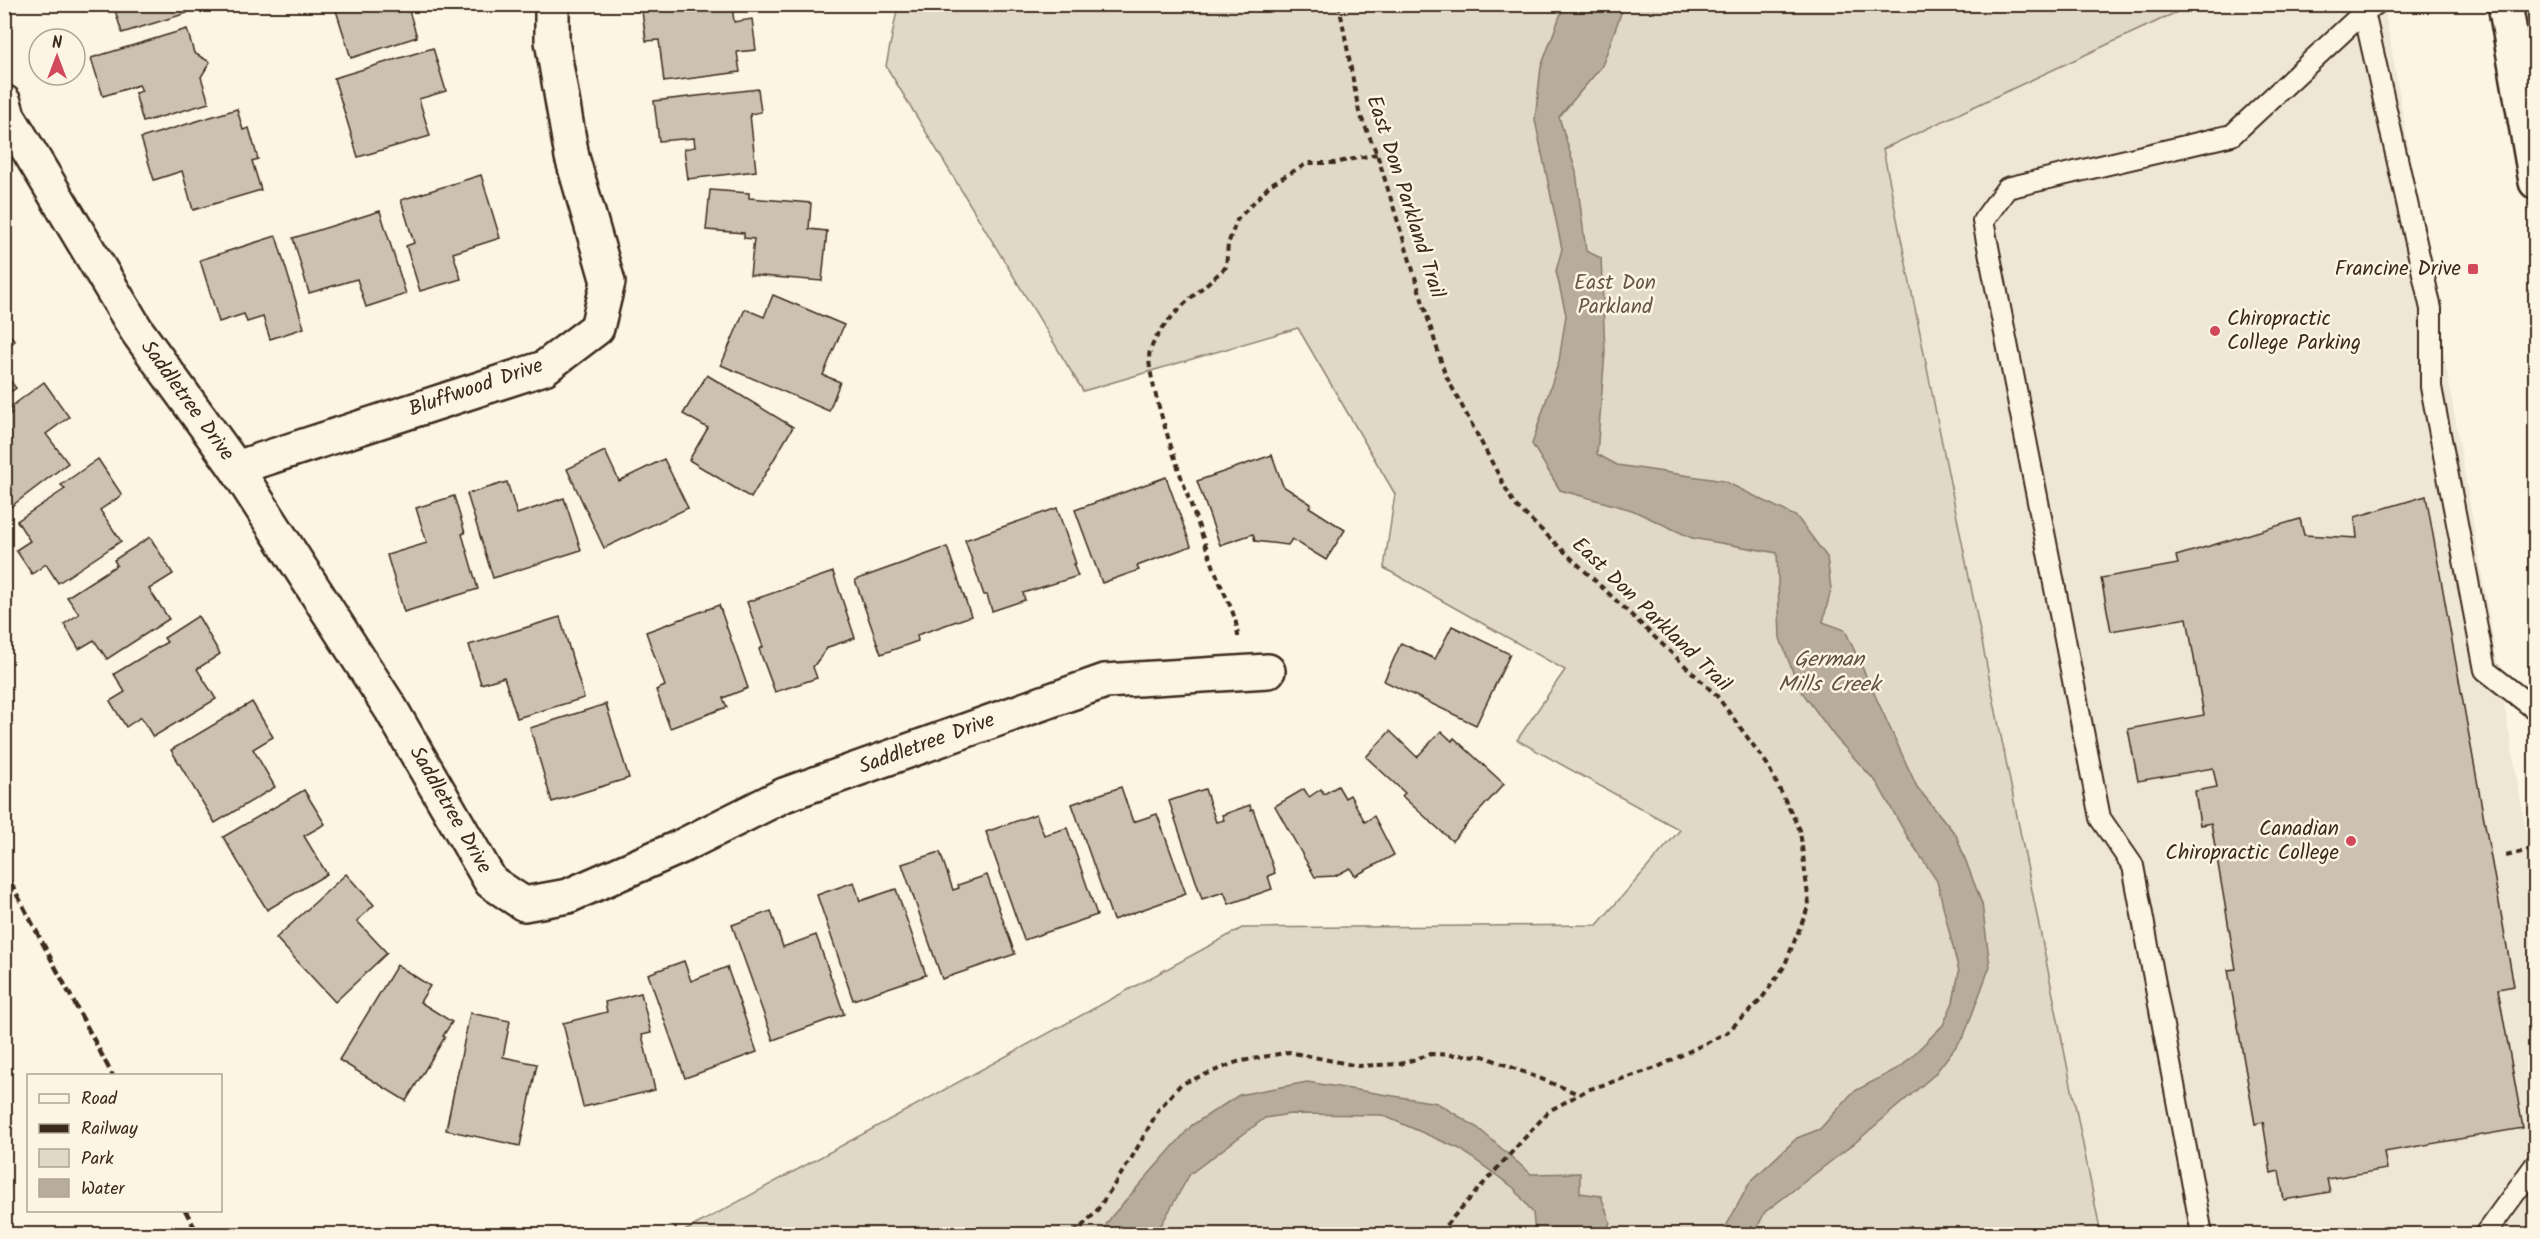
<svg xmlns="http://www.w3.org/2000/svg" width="2540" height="1239" viewBox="0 0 2540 1239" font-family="Kalam,sans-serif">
	<rect width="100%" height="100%" fill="#fcf5e5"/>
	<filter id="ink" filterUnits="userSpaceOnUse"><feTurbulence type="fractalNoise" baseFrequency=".0167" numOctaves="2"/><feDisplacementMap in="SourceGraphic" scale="12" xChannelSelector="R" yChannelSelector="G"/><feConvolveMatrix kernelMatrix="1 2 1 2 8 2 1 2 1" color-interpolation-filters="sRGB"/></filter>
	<g filter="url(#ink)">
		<polygon fill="#eee6d6" points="2192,5 2384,5 2535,883 2535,1234 2101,1234 1883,149"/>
		<polygon fill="#e0d8c8" stroke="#8e8173" stroke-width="1.5" points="898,5 2192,5 1883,149 2101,1234 679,1234 1242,928 1597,925 1680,830 1517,740 1565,670 1384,568 1395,494 1298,328 1083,391 886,66"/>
		<g fill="#b7ad9e" stroke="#85796b" stroke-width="1.5">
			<polygon points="1564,5 1624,5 1602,66 1559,117 1576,172 1586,251 1601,258 1605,352 1597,454 1617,465 1724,481 1797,517 1827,557 1831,589 1823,622 1845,630 1917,787 1956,835 1982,904 1990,966 1964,1036 1934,1075 1856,1142 1765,1212 1754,1234 1722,1234 1750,1182 1797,1138 1820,1129 1853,1092 1902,1066 1943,1025 1953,1002 1959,972 1937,881 1907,836 1877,783 1835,737 1799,688 1780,638 1777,553 1692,538 1632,510 1560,490 1532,444 1559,361 1566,315 1556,271 1562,249 1535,120 1541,67"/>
			<polygon points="1307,1082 1437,1103 1478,1128 1531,1174 1580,1173 1580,1193 1601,1196 1610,1222 1606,1234 1535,1234 1533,1213 1514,1188 1460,1149 1382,1115 1290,1114 1265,1118 1190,1174 1156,1234 1100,1234 1112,1216 1192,1125 1239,1095"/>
		</g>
		<g fill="#ccc2b3" stroke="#3b2a1e" stroke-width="1.5">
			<polygon points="81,4 96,4 82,9"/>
			<polygon points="184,4 187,13 122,33 114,7 121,4"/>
			<polygon points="334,4 407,4 417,37 351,58"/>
			<polygon points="641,4 679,4 680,7 732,4 734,22 752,19 756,50 737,52 740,72 664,82 659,40 646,41"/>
			<polygon points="187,29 194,53 210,62 201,77 209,103 143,122 135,93 142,91 139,85 103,96 91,58"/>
			<polygon points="433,48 446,91 419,99 430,136 358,157 334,78"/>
			<polygon points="758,89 761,112 750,114 756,171 688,179 684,149 695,147 694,138 659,141 654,101"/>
			<polygon points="237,109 243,130 249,128 258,159 252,161 261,190 193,210 182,171 154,180 141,138"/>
			<polygon points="481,175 500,238 453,253 461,279 420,291 406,246 414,243 401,200"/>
			<polygon points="710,190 749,193 749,198 811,203 809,229 827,231 822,281 750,275 754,239 744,238 744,233 706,230"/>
			<polygon points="380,211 406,294 366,307 357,279 309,293 293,238"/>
			<polygon points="276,236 304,328 270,339 263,317 247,322 244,314 219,322 200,260"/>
			<polygon points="773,295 844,325 823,375 840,382 829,411 721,365 745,309 764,317"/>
			<polygon points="4,327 15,341 4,350"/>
			<polygon points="4,373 16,388 4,397"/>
			<polygon points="707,375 793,427 751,498 689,460 708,428 683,414"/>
			<polygon points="44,382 69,417 46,434 68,463 9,508 4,502 4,419 12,413 8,409"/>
			<polygon points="605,451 619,481 664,459 688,508 604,548 567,469"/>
			<polygon points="1272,455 1283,486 1311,504 1309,507 1345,530 1326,560 1292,539 1288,545 1255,541 1253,534 1220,545 1197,481"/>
			<polygon points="98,459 122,495 100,510 121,541 58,583 46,564 32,574 16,550 30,541 17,521 65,489 61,485"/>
			<polygon points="1166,477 1191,546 1137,566 1139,570 1102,583 1075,510"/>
			<polygon points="507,482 517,514 564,498 581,550 493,578 467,494"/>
			<polygon points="454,496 465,533 462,534 478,589 404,612 387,555 427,543 416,508"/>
			<polygon points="2426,496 2514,986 2498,989 2523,1128 2384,1152 2387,1169 2327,1179 2330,1192 2284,1200 2279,1171 2271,1173 2263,1122 2255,1124 2228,970 2236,969 2211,823 2200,825 2195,791 2217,787 2213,768 2138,781 2128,729 2204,715 2187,618 2111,631 2101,578 2178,564 2176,556 2300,519 2304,535 2357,538 2355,517"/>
			<polygon points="1057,508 1076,564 1073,564 1078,576 1023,593 1025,600 992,611 987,595 984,595 965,540"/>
			<polygon points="150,537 173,574 149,589 169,619 107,659 94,640 79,649 64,624 79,614 67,597 117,565 114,560"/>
			<polygon points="947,547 971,616 917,635 918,641 881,654 855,580"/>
			<polygon points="833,572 855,638 828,647 813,667 817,678 775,692 759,649 763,647 747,602"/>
			<polygon points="719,605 748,688 723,698 727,707 670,728 656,690 665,686 646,632"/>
			<polygon points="198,616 220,654 197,669 216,699 153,737 141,717 126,727 110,701 125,692 114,674 167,642 164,638"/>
			<polygon points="560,617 584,698 517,718 504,677 481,684 469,645"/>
			<polygon points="1452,626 1510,654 1476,725 1384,681 1401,643 1435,659"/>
			<polygon points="252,702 273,737 253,749 275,787 215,823 171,750"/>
			<polygon points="606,704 629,778 552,802 530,728"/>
			<polygon points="1390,731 1417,757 1441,731 1452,741 1454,738 1504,784 1452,841 1402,796 1405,793 1366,757"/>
			<polygon points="1338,786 1345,798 1350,795 1365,822 1374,816 1394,855 1355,876 1350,868 1335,876 1315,877 1275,806 1304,789 1309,797 1321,789 1324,794"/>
			<polygon points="1121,787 1133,822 1157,814 1186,894 1113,920 1072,804"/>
			<polygon points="1205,789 1216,822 1224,820 1222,815 1250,805 1251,810 1253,809 1275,873 1268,876 1272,889 1229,904 1224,892 1202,899 1169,801"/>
			<polygon points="304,790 325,824 304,836 327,874 267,910 223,837"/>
			<polygon points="1036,814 1044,835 1067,828 1097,915 1024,940 986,832"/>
			<polygon points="940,852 953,890 959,888 958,885 987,875 1015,954 942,979 902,864"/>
			<polygon points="346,874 374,905 357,921 387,953 335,1002 276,938"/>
			<polygon points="854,882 860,901 896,889 926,975 853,1000 817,895"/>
			<polygon points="771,911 783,947 816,935 844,1014 773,1040 732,925"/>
			<polygon points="684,961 691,981 727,967 757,1052 685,1078 648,974"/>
			<polygon points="397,965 430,986 420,1002 452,1022 443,1036 445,1037 406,1101 339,1060"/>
			<polygon points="641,993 651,1033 642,1035 655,1090 583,1107 563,1023 607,1012 605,1002"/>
			<polygon points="470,1013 510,1021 503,1057 537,1064 520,1146 446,1130"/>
		</g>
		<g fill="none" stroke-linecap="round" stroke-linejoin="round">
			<defs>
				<g id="lane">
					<polyline points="2376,4 2364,12 2431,309 2431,387 2485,670 2536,710"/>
					<polyline points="2202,1234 2133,866 2100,818 1983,221 2007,188 2232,135 2364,12"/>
					<polyline points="2485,1234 2536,1164"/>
				</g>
				<g id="street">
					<polyline points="4,102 8,116 137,331 236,468 391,709 491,882 524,904 568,896 680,847 784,795 1105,681 1268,671"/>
					<polyline points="236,468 544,368 597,328 608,282 572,157 552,41 552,4"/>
				</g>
				<polyline id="secondary" points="2505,4 2536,182"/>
			</defs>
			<use href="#lane" stroke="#3b2a1e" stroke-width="24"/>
			<use href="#street" stroke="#3b2a1e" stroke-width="38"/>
			<use href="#secondary" stroke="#3b2a1e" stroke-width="38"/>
			<g stroke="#3b2a1e" stroke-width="4" stroke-dasharray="6 4.5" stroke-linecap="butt">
				<polyline points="1339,4 1359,112 1377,154 1445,374 1514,504 1717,696 1767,764 1800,830 1809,905 1784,967 1760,1001 1726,1033 1656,1068 1587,1090 1549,1111 1438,1234"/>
				<path d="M1238 637C1237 614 1224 595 1216 573 1204 541 1141 375 1150 351 1161 319 1201 290 1226 267L1228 244 1237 220 1271 184 1308 163H1334L1377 154"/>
				<polyline points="2506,856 2536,848"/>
				<polyline points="1074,1234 1096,1212 1131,1159 1159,1109 1181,1084 1237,1062 1289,1052 1358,1066 1400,1064 1431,1054 1483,1056 1579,1094"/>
			</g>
			<use href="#lane" stroke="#fcf5e5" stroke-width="20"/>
			<use href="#street" stroke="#fcf5e5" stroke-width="33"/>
			<use href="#secondary" stroke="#fcf5e5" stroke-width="33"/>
			<g stroke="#3b2a1e" stroke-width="4.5" stroke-dasharray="9 4.5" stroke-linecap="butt">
				<polyline points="4,870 113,1076"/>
				<polyline points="185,1210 198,1234"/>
			</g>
		</g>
	</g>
	<g fill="#d1495b" stroke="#fcf5e5" stroke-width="2">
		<rect x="2467" y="263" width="12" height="12" rx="3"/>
		<circle cx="2215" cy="331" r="6"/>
		<circle cx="2351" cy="841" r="6"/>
	</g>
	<g text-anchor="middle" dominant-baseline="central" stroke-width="5" stroke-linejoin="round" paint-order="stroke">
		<g font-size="21" fill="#3b2a1e" stroke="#fcf5e5">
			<text transform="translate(1405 197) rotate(72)">East Don Parkland Trail</text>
			<text transform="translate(476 388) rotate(-19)">Bluffwood Drive</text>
			<text transform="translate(187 401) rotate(54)">Saddletree Drive</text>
			<text transform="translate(1651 615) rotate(44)">East Don Parkland Trail</text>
			<text transform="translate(927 744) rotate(-20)">Saddletree Drive</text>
			<text transform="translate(450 810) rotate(60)">Saddletree Drive</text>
		</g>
		<g font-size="21" fill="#3b2a1e" stroke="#fcf5e5" text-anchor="end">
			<text x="2461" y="269">Francine Drive</text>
			<text x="2227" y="319" text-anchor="start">Chiropractic<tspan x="2227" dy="24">College Parking</tspan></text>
			<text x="2339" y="829">Canadian<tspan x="2339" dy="24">Chiropractic College</tspan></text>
		</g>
		<g font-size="21" fill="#645648" stroke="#fcf5e5">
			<text x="1615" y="283">East Don<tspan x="1615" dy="24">Parkland</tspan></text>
		</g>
		<g font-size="22" font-style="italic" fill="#605144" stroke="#fcf5e5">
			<text x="1829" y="660">German<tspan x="1829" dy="25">Mills Creek</tspan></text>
		</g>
	</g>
	<rect width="2540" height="1239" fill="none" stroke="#fcf5e5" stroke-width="24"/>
	<rect x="12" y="12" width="2516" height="1215" fill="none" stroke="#3b2a1e" stroke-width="2" filter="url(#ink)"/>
	<rect x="27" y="1074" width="195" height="138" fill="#fcf5e5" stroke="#afa495" stroke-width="1.5"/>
	<rect x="39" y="1094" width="30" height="9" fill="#fcf5e5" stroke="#afa495" stroke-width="1.5"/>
	<text x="81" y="1104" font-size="18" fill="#3b2a1e">Road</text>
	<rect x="39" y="1124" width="30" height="9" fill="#3b2a1e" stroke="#afa495" stroke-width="1.5"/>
	<text x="81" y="1134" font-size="18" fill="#3b2a1e">Railway</text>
	<rect x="39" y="1149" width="30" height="18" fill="#e0d8c8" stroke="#afa495" stroke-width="1.5"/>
	<text x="81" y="1164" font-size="18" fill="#3b2a1e">Park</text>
	<rect x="39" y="1179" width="30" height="18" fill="#b7ad9e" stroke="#afa495" stroke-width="1.5"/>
	<text x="81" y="1194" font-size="18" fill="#3b2a1e">Water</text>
	<g transform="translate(57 57)"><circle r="28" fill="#fcf5e5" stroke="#afa495" stroke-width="1.5"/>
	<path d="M0-4.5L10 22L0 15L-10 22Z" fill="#d1495b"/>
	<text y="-9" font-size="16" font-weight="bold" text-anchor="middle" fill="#3b2a1e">N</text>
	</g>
</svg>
